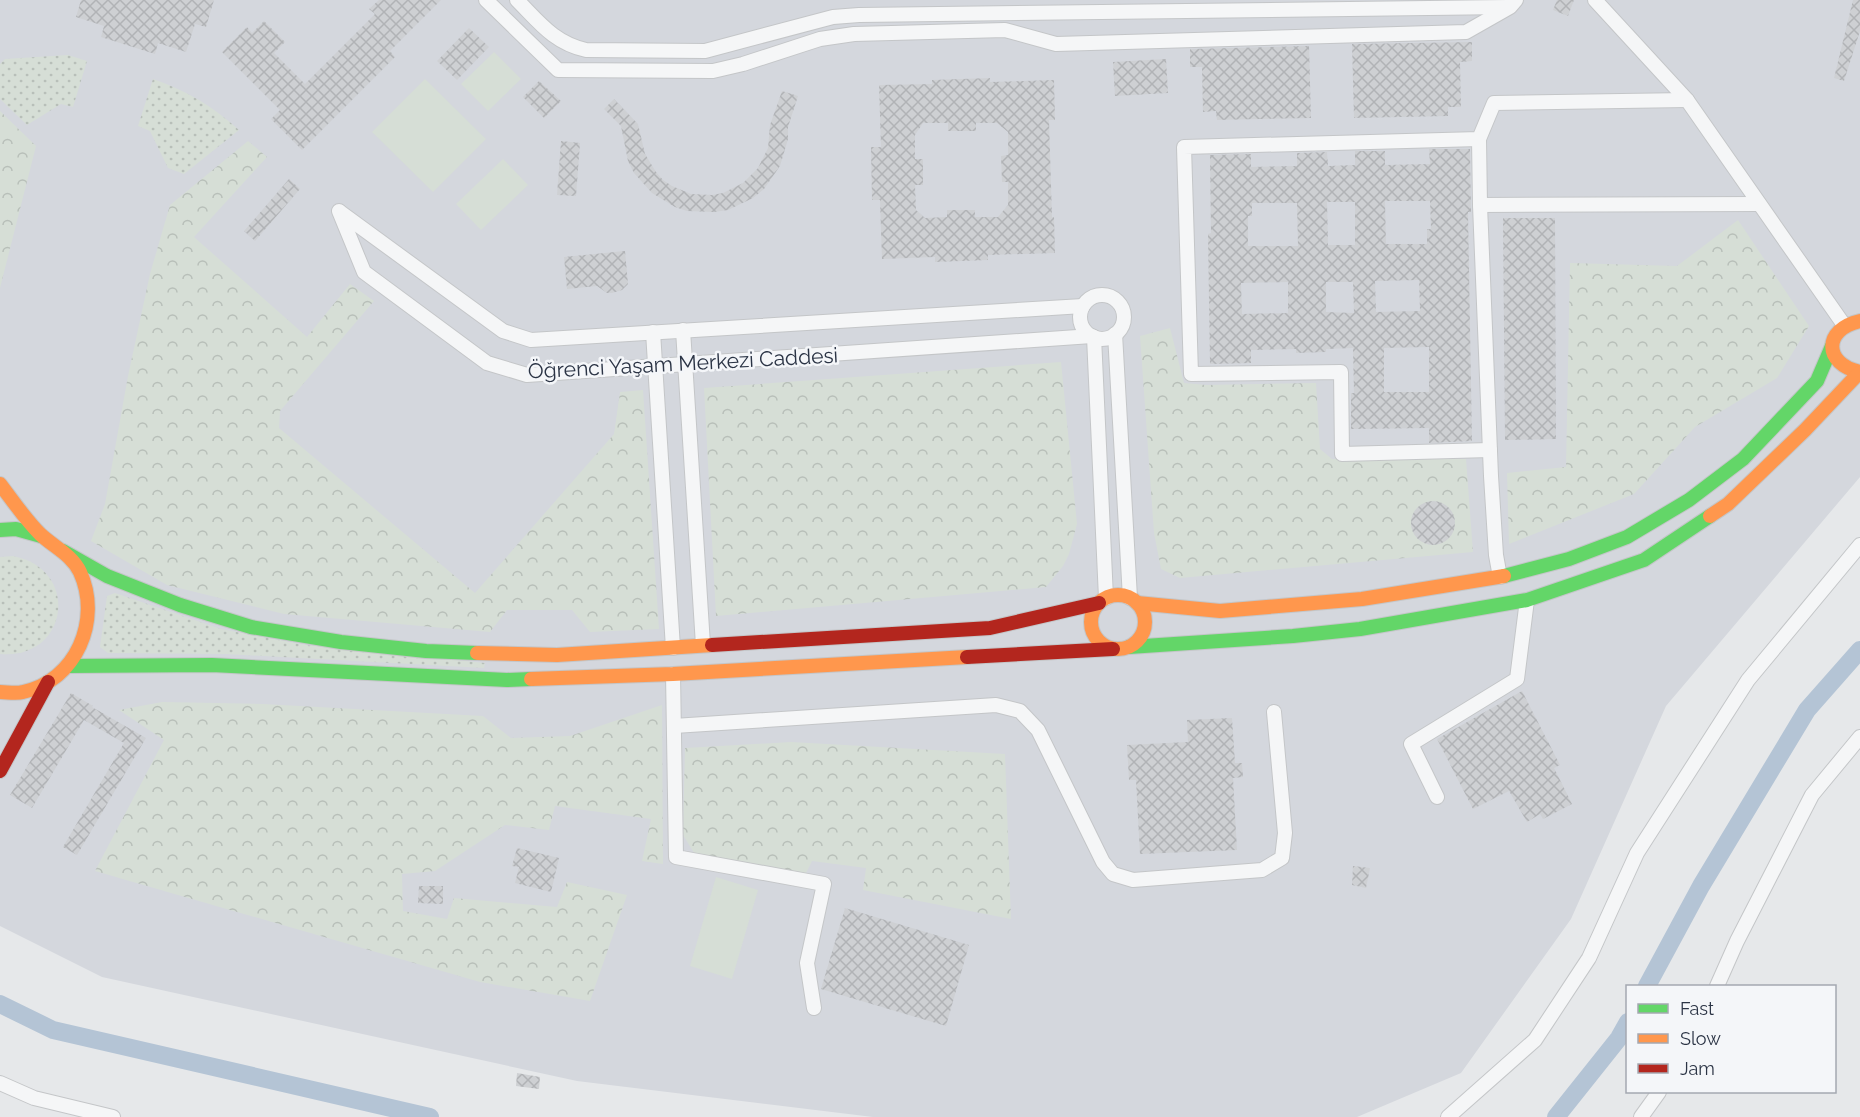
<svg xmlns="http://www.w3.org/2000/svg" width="1860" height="1117" viewBox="0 0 1860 1117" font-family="Raleway,sans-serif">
	<defs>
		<pattern id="grass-dots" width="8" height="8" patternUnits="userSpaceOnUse" patternTransform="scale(1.5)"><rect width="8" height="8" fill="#d6ded6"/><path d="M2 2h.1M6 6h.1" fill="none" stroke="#b8bfb9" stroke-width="1.8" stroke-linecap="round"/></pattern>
		<pattern id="forest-crowns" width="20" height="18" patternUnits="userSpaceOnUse" patternTransform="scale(1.5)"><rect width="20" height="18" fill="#d6ded6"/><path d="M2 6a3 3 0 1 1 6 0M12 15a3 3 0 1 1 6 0" fill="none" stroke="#b8bfb9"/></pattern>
		<pattern id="building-cross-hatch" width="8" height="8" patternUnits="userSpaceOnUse" patternTransform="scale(1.5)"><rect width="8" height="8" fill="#ced0d3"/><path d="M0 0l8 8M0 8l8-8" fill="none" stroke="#b1b3b6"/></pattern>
	</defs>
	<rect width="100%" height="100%" fill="#e6e8ea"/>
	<polygon fill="#d4d7dd" points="0,0 1860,0 1860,477 1666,706 1571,919 1461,1073 1357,1117 873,1117 577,1081 102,977 0,926"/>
	<g fill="url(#grass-dots)">
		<polygon points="68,55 87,61 73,107 61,104 27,125 0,99 0,64 5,59"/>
		<path d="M153 79C186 90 214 107 239 130L184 174 168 168 150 131 138 126Z"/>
		<path d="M13 556C81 569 69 660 0 654V557Z"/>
		<polygon points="115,593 221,629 305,645 485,663 484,668 225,654 108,653 100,647 107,596"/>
	</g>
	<g fill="url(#forest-crowns)">
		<polygon points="0,111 36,146 0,288"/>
		<polygon points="248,141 267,157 194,237 307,337 350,284 374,301 280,411 279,428 475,593 614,434 620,392 643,390 659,629 590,632 572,610 507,610 490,632 284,614 167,585 91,541 105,504 128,376 150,274 170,205"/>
		<polygon points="1738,220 1809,326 1777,378 1695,427 1634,494 1509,544 1507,473 1566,467 1570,263 1677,266"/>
		<polygon points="1170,328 1184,383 1206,385 1316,383 1320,449 1332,459 1466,459 1473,552 1180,578 1161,569 1154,533 1140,336"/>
		<polygon points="1061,362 1077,524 1069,554 1063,566 1046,587 716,616 704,388"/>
		<polygon points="162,702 263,704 483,716 511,738 570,736 662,705 663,864 642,861 651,819 555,806 549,830 505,825 435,871 402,874 403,911 447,919 454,898 557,907 567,882 627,895 590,1001 480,982 95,871 164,740 119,710"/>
		<polygon points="791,742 1005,754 1011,919 863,890 866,868 812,861 805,875 696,856 683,835 685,748"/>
	</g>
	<g fill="#d6ded6">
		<polygon points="494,52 521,79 488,111 461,84"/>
		<polygon points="425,79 486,139 433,192 372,132"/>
		<polygon points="503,159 528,185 481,230 456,204"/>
		<polygon points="716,877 758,890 732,979 690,966"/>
	</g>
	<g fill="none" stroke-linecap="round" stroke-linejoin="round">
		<g stroke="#b4c4d5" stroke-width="18">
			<polyline points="1647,986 1701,886 1807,710 1860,650"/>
			<polyline points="0,1004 53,1030 430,1117"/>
			<polyline points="1556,1117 1619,1038 1628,1022"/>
		</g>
	</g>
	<g fill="url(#building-cross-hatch)" fill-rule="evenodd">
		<polygon points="81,0 214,0 206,27 195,24 186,52 158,43 155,54 101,37 104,26 76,17"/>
		<polygon points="379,0 441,0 390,51 395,57 302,150 271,119 280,110 222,52 247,27 252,33 264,21 285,42 274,53 305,84 375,14 369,9"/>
		<polygon points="1557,0 1574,0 1568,16 1553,10"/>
		<polygon points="1853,0 1860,0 1860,31 1844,81 1834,78"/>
		<polygon points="469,28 489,47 457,80 437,61"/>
		<polygon points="1472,42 1472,61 1460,62 1461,107 1448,107 1448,116 1354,118 1352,44"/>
		<polygon points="1309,46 1311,118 1217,120 1216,111 1203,112 1202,67 1190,67 1190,49"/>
		<polygon points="1166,59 1168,93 1115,96 1113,62"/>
		<path d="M990 78V82L1054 80 1055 120H1049L1052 217H1054L1055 253 988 255V260L935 262V257L882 259 880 200H872L871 147H881L879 85 932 84V80ZM923 123H948V131H976V123H997L1008 132V155L1001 156 1002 182H1008V205L998 217H975V210H947V217L925 218 916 210 915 185H923V159H915V135Z"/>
		<polygon points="539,81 561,101 544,118 523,97"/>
		<polygon points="782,91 798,96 788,127 788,139 780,166 764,189 753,198 728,210 714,212 687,211 675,207 652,193 634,173 628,161 621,126 604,109 614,99 638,124 645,154 656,172 663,180 672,186 691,194 712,195 723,193 743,183 758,168 768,148 770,125"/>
		<polygon points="561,141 580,143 576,196 557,195"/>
		<path d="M1429 149H1470L1471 212H1468L1472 441 1429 443V428L1351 429V393H1354L1353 348 1326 349V352L1296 353V349L1251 350V363L1210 364 1208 234 1211 233 1210 155 1251 154V167L1297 166V153L1327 152 1328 166 1355 165V151H1385V165L1430 164ZM1385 201H1430L1431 229H1427V244H1386ZM1327 202H1355V245H1328ZM1252 203H1297L1298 246H1248V216H1252ZM1419 280 1420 311 1376 312 1375 281ZM1288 282V313L1242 314 1241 283ZM1326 282H1353L1354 313 1326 312ZM1429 347V392H1384V348Z"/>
		<polygon points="289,179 300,189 255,241 244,231"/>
		<polygon points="1503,218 1555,218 1556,439 1505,440"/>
		<polygon points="625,251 628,284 622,290 612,293 607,293 597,286 567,289 564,257"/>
		<circle cx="1433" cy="523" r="22"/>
		<polygon points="1522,691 1560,765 1554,768 1572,804 1543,819 1540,814 1527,822 1509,791 1473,809 1437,739"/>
		<polygon points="71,693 93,706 92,707 146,738 77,855 63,847 124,743 84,720 32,808 10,795"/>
		<polygon points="1232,718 1235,763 1242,763 1243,777 1233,778 1237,850 1140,854 1136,780 1129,780 1127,745 1188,742 1187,720"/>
		<polygon points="517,848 559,858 551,892 515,883 519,867 512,866"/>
		<polygon points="1353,866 1370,868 1366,888 1352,885"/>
		<polygon points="419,886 443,886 443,904 418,903"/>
		<polygon points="845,908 969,945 946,1026 821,989"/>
		<polygon points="517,1073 540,1077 539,1089 516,1086"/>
	</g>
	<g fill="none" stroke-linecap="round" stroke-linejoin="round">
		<defs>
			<g id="street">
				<polyline points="486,0 558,70 713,71 743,64 820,39 854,34 1005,30 1056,44 1466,32 1510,7 1516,0"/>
				<path d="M517 0C539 22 554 43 586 50L705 51 833 17 859 15 1508 7"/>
				<polyline points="1595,0 1687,100 1844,325"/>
				<polyline points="1479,139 1480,205 1759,204"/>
				<polyline points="1480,205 1491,476 1496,555 1500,577"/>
				<polyline points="339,211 364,272 487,363 527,375 1092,336"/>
				<polyline points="340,212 503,331 531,340 1083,306"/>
				<circle cx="1102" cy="317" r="22"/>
				<polyline points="683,330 703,645"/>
				<polyline points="653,332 673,648"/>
				<polyline points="1115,334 1130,598"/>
				<polyline points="1094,337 1106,598"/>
				<polyline points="1490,450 1342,454 1341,372 1191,374 1184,147 1479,139 1494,103 1687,100"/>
				<polyline points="673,674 676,857 824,884 807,963 814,1008"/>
				<polyline points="674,726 996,705 1020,711 1038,730 1103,862 1113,874 1133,880 1262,870 1282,858 1285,833 1274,712"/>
				<polyline points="1437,797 1411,744 1517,679 1527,600"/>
				<polyline points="1717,986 1737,941 1812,795 1860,737"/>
				<polyline points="0,1083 34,1098 113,1117"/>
				<polyline points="1448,1117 1535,1040 1589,958 1637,853 1748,680 1860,545"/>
				<polyline points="1641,1117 1659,1092"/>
			</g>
			<g id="fast">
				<polyline points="0,530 16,529 41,536"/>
				<polyline points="63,551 107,576 180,605 251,627 341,642 426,651 477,653"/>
				<polyline points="1504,576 1569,559 1627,537 1689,500 1743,459 1817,381 1832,346"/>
				<polyline points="1129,647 1293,636 1360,629 1527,600 1644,560 1710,516"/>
				<polyline points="68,666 212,665 507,680 531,679"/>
			</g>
			<g id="slow">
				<path d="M1860 321C1823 329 1823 364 1860 372"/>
				<path d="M0 484C13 501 25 519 40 534 54 547 72 555 80 572 102 620 76 681 23 692 16 694 7 692 0 692"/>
				<polyline points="1710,516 1728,504 1805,430 1859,373"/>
				<circle cx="1118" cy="622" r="27"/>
				<polyline points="1137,603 1220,611 1362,599 1504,576"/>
				<polyline points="477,653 557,655 712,645"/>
				<polyline points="531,679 673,674 967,657"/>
			</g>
			<g id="jam">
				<polyline points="712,645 990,628 1099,603"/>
				<polyline points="967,657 1113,649"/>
				<polyline points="0,771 48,682"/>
			</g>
		</defs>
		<use href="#street" stroke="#c4c6c8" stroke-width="16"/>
		<use href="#fast" stroke="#c4c6c8" stroke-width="16"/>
		<use href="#slow" stroke="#c4c6c8" stroke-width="16"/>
		<use href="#jam" stroke="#c4c6c8" stroke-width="16"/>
		<use href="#street" stroke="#f5f6f7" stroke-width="14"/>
		<use href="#fast" stroke="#63d668" stroke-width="14"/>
		<use href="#slow" stroke="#ff974d" stroke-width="14"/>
		<use href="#jam" stroke="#b3261e" stroke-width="14"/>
	</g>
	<g text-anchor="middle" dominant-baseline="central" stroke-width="5" stroke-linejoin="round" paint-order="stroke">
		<g font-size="21" fill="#2b3445" stroke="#f4f6f9">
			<text transform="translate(683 363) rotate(-3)">Öğrenci Yaşam Merkezi Caddesi</text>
		</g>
	</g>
	<rect x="1626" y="985" width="210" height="108" fill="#f4f6f9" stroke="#a4a8b1" stroke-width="1.5"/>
	<rect x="1638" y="1004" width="30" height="9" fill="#63d668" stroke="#a4a8b1" stroke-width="1.5"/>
	<text x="1680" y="1015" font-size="18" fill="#2b3445">Fast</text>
	<rect x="1638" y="1034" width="30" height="9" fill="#ff974d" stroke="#a4a8b1" stroke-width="1.5"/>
	<text x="1680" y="1045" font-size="18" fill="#2b3445">Slow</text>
	<rect x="1638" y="1064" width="30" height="9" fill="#b3261e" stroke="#a4a8b1" stroke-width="1.5"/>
	<text x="1680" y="1075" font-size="18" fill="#2b3445">Jam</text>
</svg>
